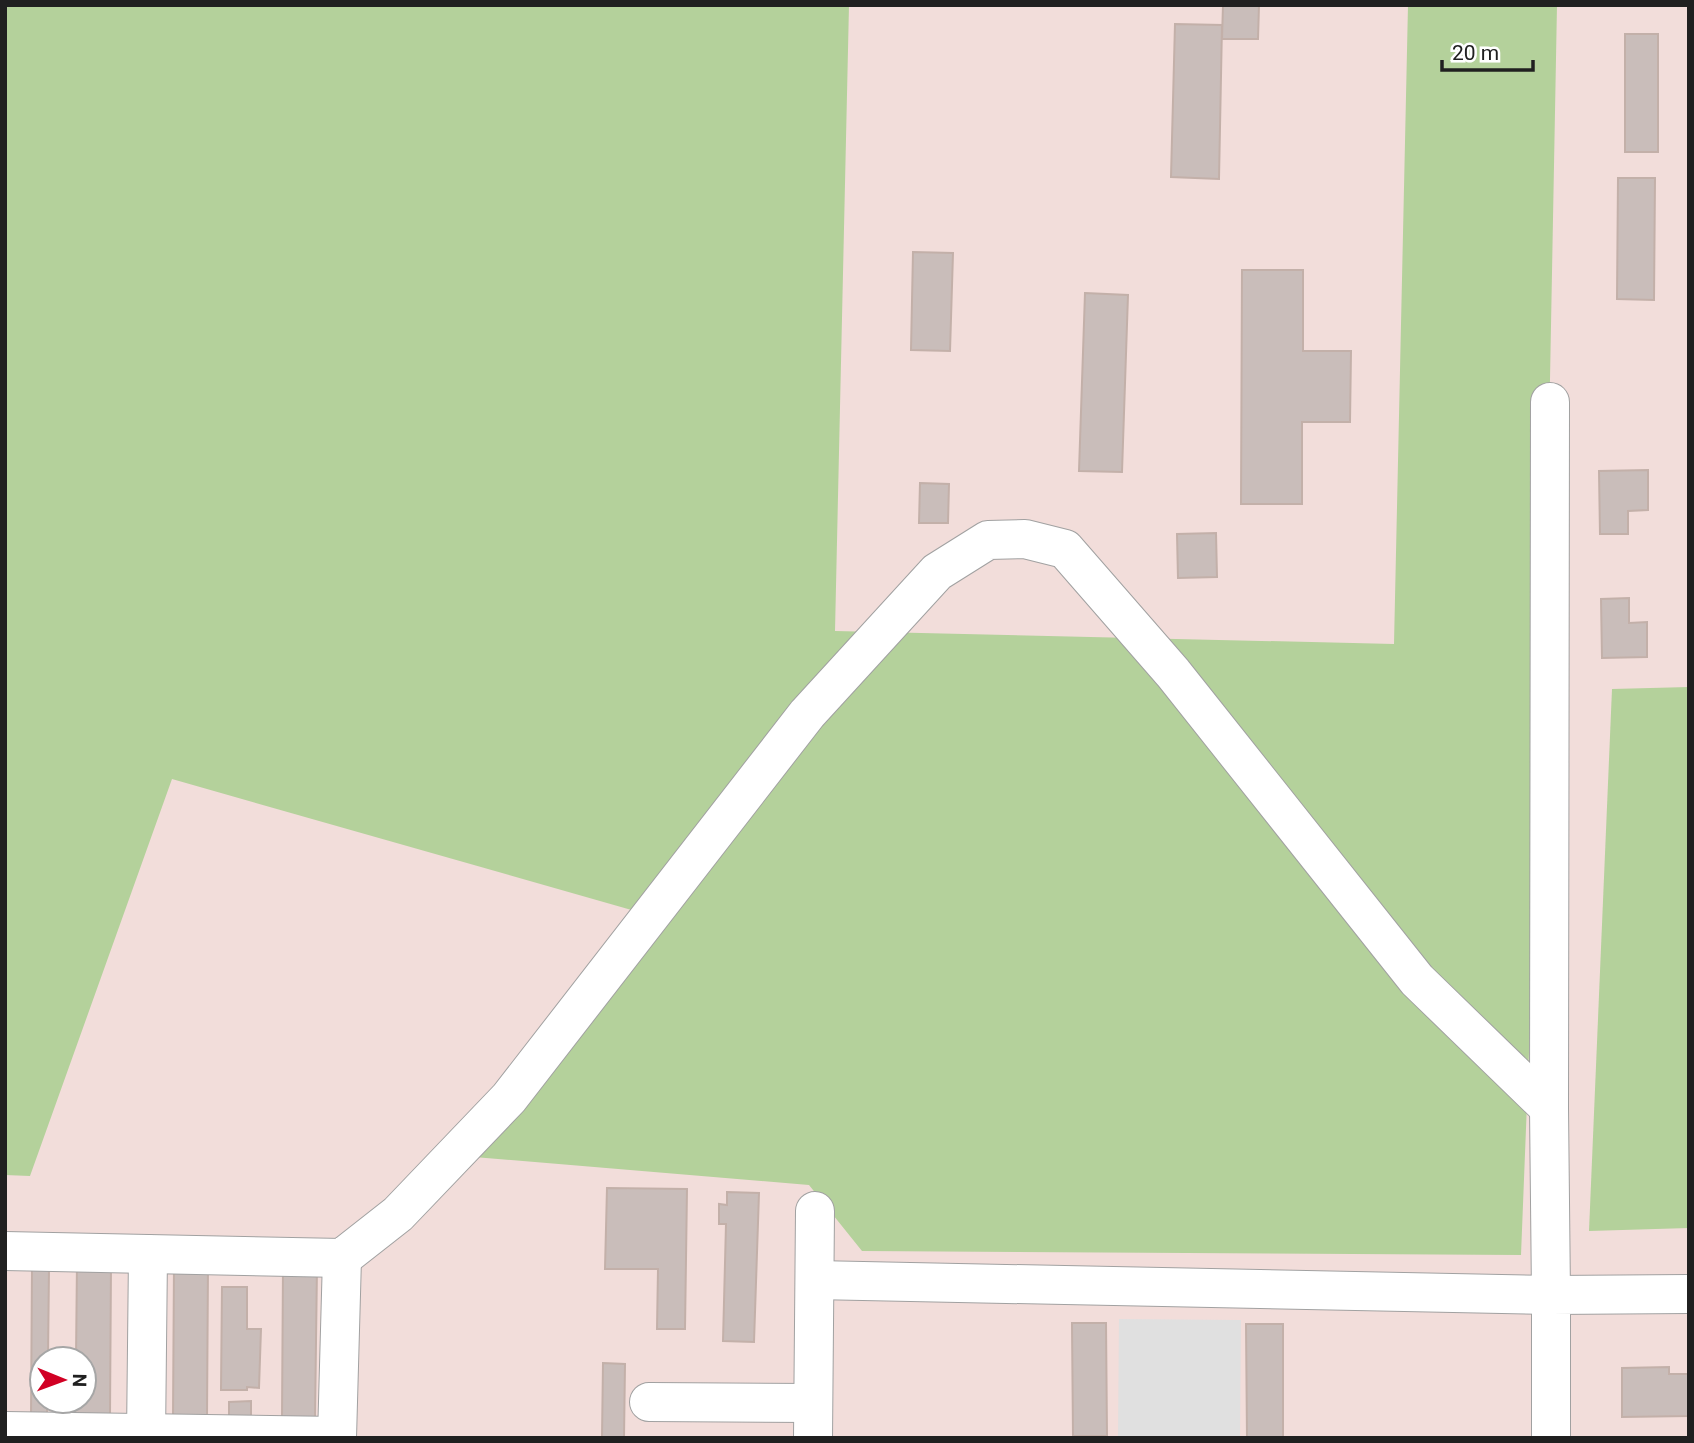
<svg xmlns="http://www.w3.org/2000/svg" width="1694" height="1443" viewBox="0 0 1694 1443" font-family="Roboto,sans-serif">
	<rect width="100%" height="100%" fill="#f1ece7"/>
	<path fill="#f2ddda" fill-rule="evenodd" d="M5 5H1689V1438H5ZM42 1359H84V1401H42Z"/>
	<g fill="#b4d19b">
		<polygon points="5,5 849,5 835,631 1394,644 1408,5 1557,5 1545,647 1521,1255 862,1251 809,1185 474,1157 635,911 172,779 30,1176 5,1175"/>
		<polygon points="1689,687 1689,1228 1589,1231 1612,689"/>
	</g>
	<polygon fill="#e0e0e0" points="1119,1319 1241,1320 1240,1438 1118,1437"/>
	<g fill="#c9bdba" stroke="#c3b0a9" stroke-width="2">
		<polygon points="1223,5 1259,5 1258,39 1222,39"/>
		<polygon points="1175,24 1222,25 1219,179 1171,177"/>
		<rect x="1625" y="34" width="33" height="118"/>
		<polygon points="1618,178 1655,178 1654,300 1617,299"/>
		<polygon points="913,252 953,253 950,351 911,350"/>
		<polygon points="1242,270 1303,270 1303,351 1351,351 1350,422 1302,422 1302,504 1241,504"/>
		<polygon points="1085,293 1128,295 1122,472 1079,471"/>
		<polygon points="1648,470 1648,510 1628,511 1628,534 1600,534 1599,471"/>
		<polygon points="920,483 949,484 948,523 919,523"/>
		<polygon points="1216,533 1217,577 1178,578 1177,534"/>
		<polygon points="1629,598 1629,623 1647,622 1647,657 1602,658 1601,599"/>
		<polygon points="607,1188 687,1189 685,1329 657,1329 658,1269 605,1269"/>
		<polygon points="727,1192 759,1193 754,1342 723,1341 726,1224 719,1224 719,1204 727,1205"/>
		<polygon points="77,1262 111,1263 110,1416 75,1416 75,1401 84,1401 84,1359 76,1359"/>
		<polygon points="174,1265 208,1265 207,1418 173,1418"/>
		<polygon points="283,1266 317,1266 315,1419 282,1419"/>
		<polygon points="32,1268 49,1268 48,1359 42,1359 42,1401 47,1401 47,1417 31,1417"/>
		<polygon points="222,1287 247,1287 247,1329 261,1329 259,1388 247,1387 247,1390 221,1390"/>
		<polygon points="1072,1323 1106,1323 1107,1436 1073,1436"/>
		<polygon points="1246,1324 1283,1324 1283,1438 1247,1438"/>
		<polygon points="603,1363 625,1364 624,1438 602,1438"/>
		<polygon points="1669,1367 1669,1374 1689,1374 1689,1416 1622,1417 1622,1368"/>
		<polygon points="251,1401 251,1428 229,1429 229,1402"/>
	</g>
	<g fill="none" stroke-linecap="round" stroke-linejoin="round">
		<defs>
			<g id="minor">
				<polyline points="5,1251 342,1258 398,1214 509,1098 807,714 937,572 988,540 1025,539 1065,549 1173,673 1417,980 1549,1108"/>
				<polyline points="815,1280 1551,1295 1549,1108 1550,402"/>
				<polyline points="649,1402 813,1403"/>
				<polyline points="5,1431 337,1436"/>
				<polyline points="146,1438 148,1254"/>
				<polyline points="337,1438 342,1258"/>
				<polyline points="813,1438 815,1211"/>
				<polyline points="1551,1438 1551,1295 1689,1294"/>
			</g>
		</defs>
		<use href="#minor" stroke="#a1a1a1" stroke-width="40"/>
		<use href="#minor" stroke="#fff" stroke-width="38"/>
	</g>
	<rect width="1694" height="1443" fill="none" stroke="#202020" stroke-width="14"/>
	<g transform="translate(63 1380) rotate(91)"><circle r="33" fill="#ffffff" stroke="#a6a6a6" stroke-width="2"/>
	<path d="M0-5L12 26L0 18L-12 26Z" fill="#d10024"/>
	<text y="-10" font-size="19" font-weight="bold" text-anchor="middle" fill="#202020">N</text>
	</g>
	<path d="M1442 60v10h91v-10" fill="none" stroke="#202020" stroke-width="3.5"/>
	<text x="1452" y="60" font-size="21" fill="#202020" stroke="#ffffff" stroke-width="5" paint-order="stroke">20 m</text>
</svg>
